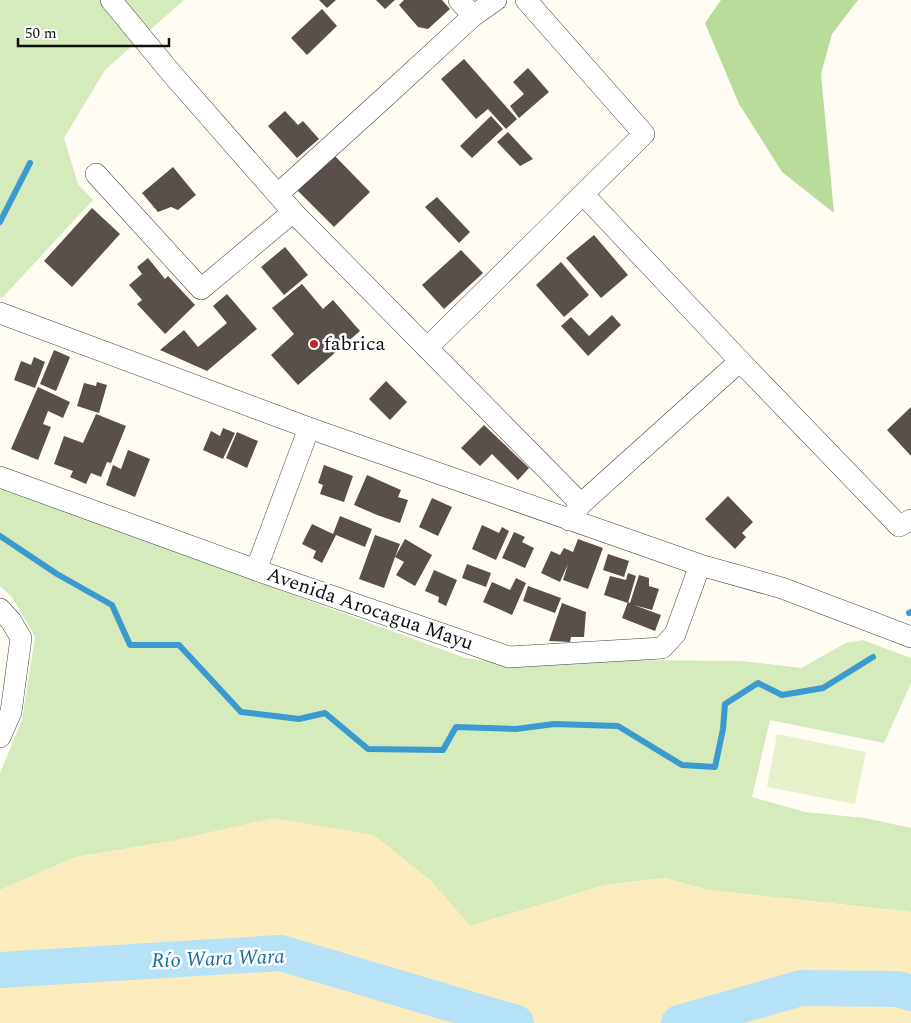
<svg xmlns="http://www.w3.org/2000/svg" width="911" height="1023" viewBox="0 0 911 1023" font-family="Spectral,serif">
	<rect width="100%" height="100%" fill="#fffcf3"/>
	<g fill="#d6ebbb">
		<polygon points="0,0 184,0 105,70 64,138 78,184 93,200 2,298 0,297"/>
		<polygon points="0,487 465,658 509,664 629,660 742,661 801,668 846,643 863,640 911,658 911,683 884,743 770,720 752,797 805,812 865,818 911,828 911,912 708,890 664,878 605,885 470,926 429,879 171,841 76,857 0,890 0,773 22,720 35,637 12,597 0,586"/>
	</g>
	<polygon fill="#badc9a" points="721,0 858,0 832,34 821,74 834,213 782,172 739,104 705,23"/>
	<polygon fill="#fcecbe" points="273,818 374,835 429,879 470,926 605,885 664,878 708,890 911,912 911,1023 0,1023 0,890 76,857 171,841"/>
	<polygon fill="#e7f2cd" points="777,734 866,752 855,804 767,787"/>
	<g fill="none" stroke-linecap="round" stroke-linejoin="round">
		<g stroke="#3b9bd0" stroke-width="6">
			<polyline points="0,222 30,163"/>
			<polyline points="0,536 57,574 112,605 130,645 179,645 241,712 299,719 325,713 368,749 443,750 456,727 516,729 554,724 618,726 682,765 715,767 723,729 725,704 758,683 782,695 823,688 873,657"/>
			<polyline points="909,613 911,612"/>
		</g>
		<g stroke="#b6e2f8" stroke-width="36">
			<polyline points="0,970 281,953 516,1023"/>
			<polyline points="679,1023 801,988 898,989 911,993"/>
		</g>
	</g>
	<g fill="#59504c">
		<polygon points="319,0 336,0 327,8"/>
		<polygon points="376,0 395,0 385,9"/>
		<polygon points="404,0 442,0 450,9 428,29 418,27 399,5"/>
		<polygon points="322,9 337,26 307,55 291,38"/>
		<polygon points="464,59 517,119 506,129 488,109 476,119 441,79"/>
		<polygon points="528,68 549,92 519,118 510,106 524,94 513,82"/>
		<polygon points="285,111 298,125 303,121 319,139 297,158 268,126"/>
		<polygon points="491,116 503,129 472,158 460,146"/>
		<polygon points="508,132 533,159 520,166 497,142"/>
		<polygon points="333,154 370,192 334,227 296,189"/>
		<polygon points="173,167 196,195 178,210 171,207 158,212 142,193"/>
		<polygon points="437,197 470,232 459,243 425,207"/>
		<polygon points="92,208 120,234 72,287 44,261"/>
		<polygon points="594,235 628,275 601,298 566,258"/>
		<polygon points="285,247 308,275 284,295 261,267"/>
		<polygon points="461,250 483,273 444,309 422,285"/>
		<polygon points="148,258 165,279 168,276 195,305 165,334 137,304 142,300 129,285 142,274 137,267"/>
		<polygon points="561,262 589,295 564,317 536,285"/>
		<polygon points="302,284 323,309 333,300 360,331 298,385 271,355 294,334 272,308"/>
		<polygon points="227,294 257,329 207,371 160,350 184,330 198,347 227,323 213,306"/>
		<polygon points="612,315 621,325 588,356 561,326 571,317 589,336"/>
		<polygon points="54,350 70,357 56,391 40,384"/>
		<polygon points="34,357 45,362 35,388 14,380 21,361 31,365"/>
		<polygon points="386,381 407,402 390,420 369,399"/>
		<polygon points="97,382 107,385 99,413 77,406 84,383 96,386"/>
		<polygon points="38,387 70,402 63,418 48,411 43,424 51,427 38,460 11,449"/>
		<polygon points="911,407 911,456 887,430"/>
		<polygon points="96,414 126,426 111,463 107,462 101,477 91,473 86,484 70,477 73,471 54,464 64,436 83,443"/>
		<polygon points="484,425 529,468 518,480 492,454 480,466 461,448"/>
		<polygon points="223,428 235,433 223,459 203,450 211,431 220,436"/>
		<polygon points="237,432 258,441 247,468 226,458"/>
		<polygon points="128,450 150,459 135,497 106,485 113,465 121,469"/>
		<polygon points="324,465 353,476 344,502 320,494 323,485 318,483"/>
		<polygon points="367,475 401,490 398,497 408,500 400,523 377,515 354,505"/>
		<polygon points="728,496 753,522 742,533 746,537 735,549 705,519"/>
		<polygon points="432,498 452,507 438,536 419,527"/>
		<polygon points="340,516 372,529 365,547 336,535 322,563 313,558 316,551 302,544 312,524 333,534"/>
		<polygon points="482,525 499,533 502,527 509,531 496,560 472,549"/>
		<polygon points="514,532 525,537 522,542 534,548 525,568 502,558"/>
		<polygon points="375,535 400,544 395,557 405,539 432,555 415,586 396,575 404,562 395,557 384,588 359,579"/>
		<polygon points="578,539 603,548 588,589 563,580 568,564 560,582 541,573 551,551 560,555 564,548 573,552"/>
		<polygon points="608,554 629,561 624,577 603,570"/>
		<polygon points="467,564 491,573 486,587 462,578"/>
		<polygon points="434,570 457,580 446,606 438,602 439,597 425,591"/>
		<polygon points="628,573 636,576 628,603 604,595 610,576 626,580"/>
		<polygon points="639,575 649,578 649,586 659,589 652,610 634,605 661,615 655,631 622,618 628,602 630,603"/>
		<polygon points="516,578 526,583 512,615 483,602 492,582 510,590"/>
		<polygon points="528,586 561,598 555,613 523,601"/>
		<polygon points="562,603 586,612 584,637 571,637 570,642 549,641"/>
	</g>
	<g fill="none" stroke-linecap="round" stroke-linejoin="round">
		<defs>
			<g id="minor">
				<polyline points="111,0 172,74 293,212 581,504 569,520"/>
				<polyline points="459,0 473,16"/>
				<polyline points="96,174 201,289 293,212"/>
				<polyline points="278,194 385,97 473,16 496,0"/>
				<polyline points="583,194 740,361 899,526 911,520"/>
				<polyline points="0,313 309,428 700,565 782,588 911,637"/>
				<polyline points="427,348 644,134 526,0"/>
				<polyline points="0,477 256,570 509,657 662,648 675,634 700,565"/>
				<polyline points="581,504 740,361"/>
				<polyline points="256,570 309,428"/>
				<polyline points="0,609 11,621 21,638 11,712 0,737"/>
			</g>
		</defs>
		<use href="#minor" stroke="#434343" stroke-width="22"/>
		<use href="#minor" stroke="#fff" stroke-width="21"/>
	</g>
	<circle fill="#c42432" stroke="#fff" stroke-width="2" cx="314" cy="344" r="5"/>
	<g text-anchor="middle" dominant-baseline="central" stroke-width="5" stroke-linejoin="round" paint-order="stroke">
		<g font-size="20" fill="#101010" stroke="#fff" text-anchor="start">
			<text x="324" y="344">fabrica</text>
		</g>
		<g font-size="20" fill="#101010" stroke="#fff">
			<text transform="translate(370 609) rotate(19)">Avenida Arocagua Mayu</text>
		</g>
		<g font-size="21" font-style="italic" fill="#156da6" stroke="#fff">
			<text transform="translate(218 959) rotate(-2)">Río Wara Wara</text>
		</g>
	</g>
	<path d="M18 38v8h151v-8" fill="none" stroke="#101010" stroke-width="2.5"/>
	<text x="25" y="38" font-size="15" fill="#101010" stroke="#ffffff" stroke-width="4" paint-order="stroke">50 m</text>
</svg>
